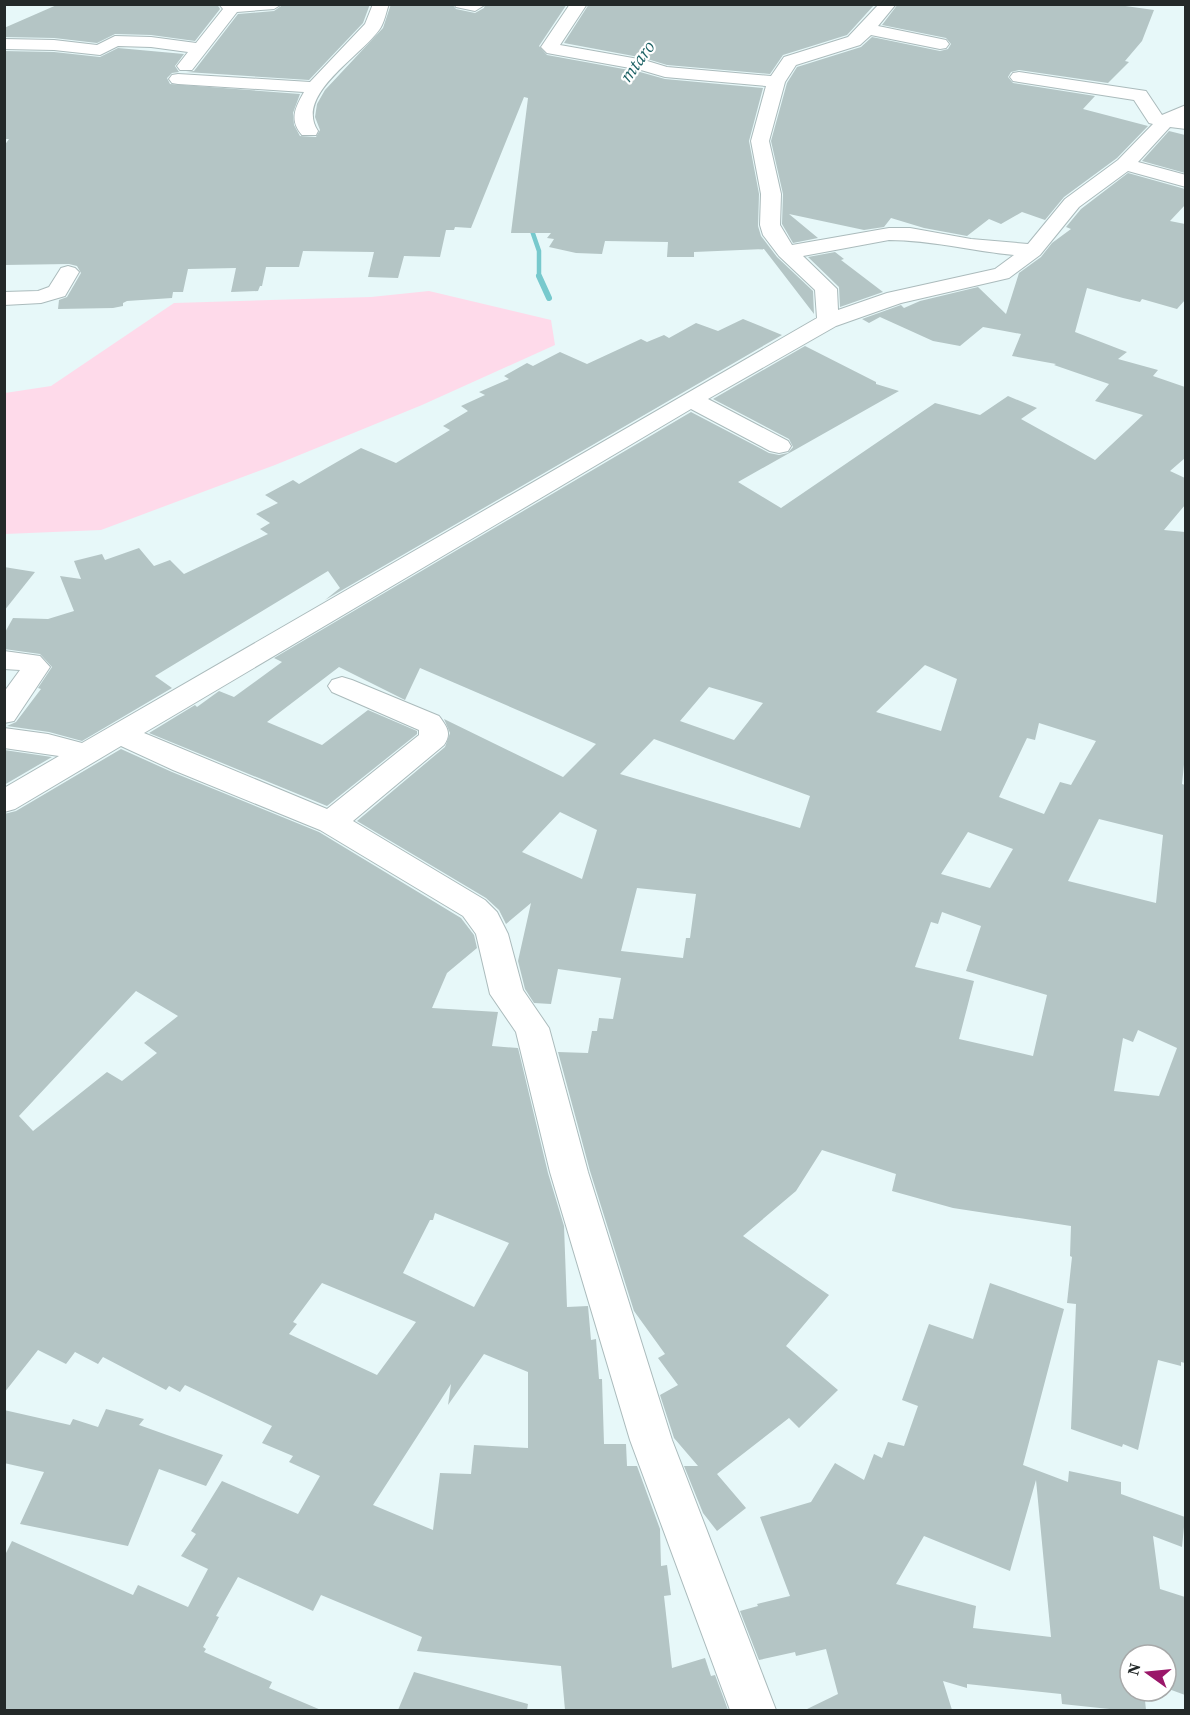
<svg xmlns="http://www.w3.org/2000/svg" width="1190" height="1715" viewBox="0 0 1190 1715" font-family="'Source Serif 4',serif">
	<rect width="100%" height="100%" fill="#e7f8f9"/>
	<polygon fill="#fedaea" points="429,291 551,320 555,345 422,405 275,465 101,530 5,534 5,393 51,386 174,303 371,297"/>
	<g fill="none" stroke-linecap="round" stroke-linejoin="round">
		<polyline stroke="#77c9cd" stroke-width="4.5" points="529,222 539,251 539,277"/>
		<polyline stroke="#77c9cd" stroke-width="6" points="539,276 549,298"/>
	</g>
	<g fill="#b4c5c5" fill-rule="evenodd">
		<polygon points="59,4 217,4 220,9 195,41 151,35 115,34 97,43 54,38 4,37 4,28"/>
		<polygon points="284,4 370,4 363,23 309,80 186,72 194,71 238,14 274,11"/>
		<polygon points="391,4 452,4 456,9 475,13 484,8 485,4 567,4 539,46 547,55 640,72 665,79 763,88 749,141 759,194 758,226 761,236 777,257 813,291 814,314 764,249 694,252 694,257 667,257 668,242 605,241 602,254 576,253 549,247 554,239 547,238 551,233 511,233 528,98 524,97 471,228 455,227 454,230 446,230 440,257 404,256 398,278 368,277 374,252 303,251 299,267 266,267 262,286 260,286 258,291 231,292 236,268 188,269 183,292 173,292 172,298 127,301 123,303 123,306 113,308 58,309 59,300 67,297 81,273 77,266 69,264 4,265 4,146 9,139 4,139 4,51 54,52 100,57 118,48 184,54 175,66 179,72 172,73 167,78 170,84 300,94 293,113 294,125 300,136 316,137 320,130 315,117 317,104 325,90 383,28"/>
		<polygon points="589,4 875,4 847,35 783,55 770,74 667,65 644,58 564,43"/>
		<polygon points="898,4 1111,4 1154,10 1142,41 1125,61 1129,62 1108,83 1019,70 1011,72 1008,77 1013,83 1095,96 1083,109 1148,126 1117,158 1064,197 1045,220 1022,212 1001,224 989,219 967,236 924,228 891,218 884,227 864,230 789,214 818,238 793,243 782,224 783,194 771,141 787,83 797,67 861,47 872,37 940,51 948,49 951,44 946,38 882,25"/>
		<polygon points="1169,131 1185,135 1185,173 1142,161"/>
		<path d="M1128 173 1185 189V205L1170 221 1185 224V300L1177 309 1142 299 1140 302 1123 298 1087 288 1075 332 1127 352 1118 359 1158 370 1153 376 1185 387V458L1170 471 1185 478V505L1164 530 1185 532V755L1182 784 1185 785V1363L1181 1362V1366L1158 1360 1138 1450 1123 1444 1122 1447 1071 1429 1076 1304 1067 1303 1072 1257 1070 1256 1071 1226 953 1208 892 1191 896 1174 822 1150 796 1191 743 1236 829 1295 786 1346 838 1390 799 1428 789 1418 717 1474 746 1508 717 1531 703 1513 684 1466H698L674 1438 660 1395 678 1385 658 1358 665 1354 634 1311 590 1171 558 1052 588 1053 592 1031H597L599 1018 613 1019 621 978 558 969 551 1004 534 1003 525 989 518 961 531 903 506 924 499 910 486 898 357 821 445 747 450 733 444 719 563 777 596 744 420 668 405 700 339 667 267 722 322 745 368 710 417 731V734L327 806 149 733 195 705 197 707 219 691 234 697 282 662 274 658 691 412 769 453 779 455 788 453 793 447 789 439 713 399 805 346 876 382V384L899 391 738 482 781 508 935 403 980 415 1008 396 1037 408 1021 419 1095 460 1143 415 1095 401 1109 384 1054 365 1056 364 1012 356 1021 334 983 327 960 346 933 341 880 317 869 323 862 319 901 305 904 308 920 301 978 287 1006 314 1019 273 1041 257 1052 243 1071 229 1066 227 1081 209ZM925 665 957 679 941 731 876 712ZM709 687 763 703 734 740 680 721ZM1039 723 1096 741 1071 785 1060 782 1044 814 999 797 1027 738 1035 740ZM654 739 810 796 800 828 620 774ZM560 812 597 830 582 879 522 852ZM1099 819 1163 835 1156 903 1068 881ZM968 832 1013 849 990 888 941 874ZM637 888 696 894 690 938H686L683 958 621 951ZM942 912 981 926 966 971 1047 995 1033 1056 959 1039 974 981 915 967 931 922 938 924ZM1138 1030 1177 1048 1159 1096 1114 1091 1123 1038 1133 1042Z"/>
		<polygon points="835,252 844,259 841,260 883,292 840,307 839,287 808,257"/>
		<polygon points="743,319 782,335 325,600 340,588 328,571 155,676 172,688 82,741 49,732 7,726 16,722 41,689 38,688 52,667 40,654 4,649 4,634 13,618 48,619 74,611 60,576 81,579 74,561 102,554 105,560 139,548 154,566 170,560 184,574 268,534 260,529 270,523 256,514 278,503 265,495 293,480 299,484 361,448 396,463 450,430 443,426 468,411 461,406 485,395 479,392 509,379 504,376 527,363 533,366 560,352 587,364 641,339 647,342 664,335 669,338 696,323 718,331"/>
		<polygon points="4,567 35,572 4,611"/>
		<path d="M121 749 172 772 319 832 461 918 474 935 477 948 447 973 432 1008 498 1012 492 1046 518 1048 548 1173 564 1226 567 1307 588 1306 591 1340 596 1339 599 1379H602L604 1444H626L627 1466H637L660 1529 661 1566 667 1565 671 1595 664 1596 672 1668 705 1658 711 1676 715 1675 728 1710H565L561 1666 417 1651 422 1637 321 1595 313 1611 238 1577 216 1616 219 1617 203 1647 206 1649 204 1652 272 1682 269 1688 321 1710H4V1557L12 1541 133 1595 138 1585 188 1607 208 1569 181 1556 196 1534 191 1531 222 1481 298 1514 320 1476 289 1462 293 1456 262 1443 272 1426 185 1385 180 1392 169 1386 166 1390 103 1357 98 1364 75 1352 66 1364 38 1350 4 1393V814L16 811ZM136 991 178 1016 144 1043 157 1053 122 1081 107 1072 33 1131 19 1116ZM435 1213 509 1243 474 1307 403 1273 430 1220H433ZM322 1283 416 1322 377 1375 289 1334 297 1324 293 1322ZM484 1354 528 1372V1448L474 1445 471 1474 440 1473 433 1530 373 1505 451 1384 448 1405Z"/>
		<polygon points="4,750 52,757 4,785"/>
		<path d="M990 1283 1064 1309 1023 1465 1068 1482 1069 1471 1121 1482V1494L1185 1517 1182 1547 1153 1536 1160 1589 1185 1597V1695L1166 1688V1655H1130V1691H1144L1146 1710H1119L1062 1704 1061 1694 967 1684V1688L943 1681 952 1710H805L838 1694 826 1649 796 1656 795 1652 759 1660 740 1611 758 1606 757 1604 790 1596 760 1517 811 1502 835 1463 864 1480 874 1454 882 1458 888 1442 904 1446 918 1406 902 1400 929 1324 973 1339ZM1036 1480 1051 1637 973 1628 976 1606 896 1584 924 1536 1010 1571Z"/>
		<polygon points="106,1409 144,1419 139,1425 223,1455 206,1486 159,1469 128,1546 20,1524 44,1472 4,1463 4,1410 70,1425 73,1419 98,1427"/>
		<polygon points="414,1672 528,1704 527,1710 398,1710"/>
	</g>
	<g fill="none" stroke-linecap="round" stroke-linejoin="round">
		<defs>
			<g id="minor">
				<polygon points="219,4 282,4 274,9 237,12 192,70 180,70 177,66 188,52 151,47 118,46 100,55 54,50 4,49 4,39 54,40 97,45 115,36 151,37 196,43 223,9"/>
				<path d="M373 4H389C386 12 385 20 381 27 365 54 293 94 318 131L316 135H302C289 120 295 108 304 92L178 84 172 83 169 79 172 75 178 74 310 82 365 24Z"/>
				<polygon points="454,4 482,4 483,6 475,11 456,7"/>
				<path d="M570 4H587L560 45 644 60 667 67 771 76 784 57 848 37 879 4H896L878 26 946 40 949 44 946 48 940 49 871 35 860 45 796 65 785 82 769 141 781 194 780 225 792 245 889 228H910L971 239 1028 244 1065 199 1118 160 1153 124 1149 123 1134 100 1019 82 1013 81 1010 77 1013 73 1019 72 1146 91 1162 115 1186 105V129L1170 127 1138 162 1186 175V187L1128 171 1079 207 1040 255 1009 278 901 303 836 326 708 399 788 441 791 446 788 451 779 453 770 451 691 409 144 733 327 809 419 735V730L332 692 328 686 332 680 342 677 352 680 439 716C447 727 452 733 444 745L353 821 485 900 497 912 508 934 523 990 549 1028 588 1172 672 1440 776 1710H730L630 1440 550 1172 516 1032 490 994 476 934 463 916 320 830 173 770 121 746 15 809 4 812V788L59 756 4 748V728L48 734 82 743 817 318 815 290 779 256 763 235 760 225 761 194 751 141 766 86 665 77 641 70 547 53 541 47ZM889 240C931 240 972 251 1014 255L995 269 887 293 838 310 837 289 803 256Z"/>
				<polygon points="68,266 75,268 79,272 65,296 41,303 4,305 4,292 38,291 49,287 61,268"/>
				<polygon points="4,651 40,656 50,667 14,721 4,723 4,692 20,670 4,669"/>
			</g>
		</defs>
		<use href="#minor" stroke="#abbbbc" stroke-width="2"/>
		<use href="#minor" fill="#fff" fill-rule="evenodd"/>
	</g>
	<g text-anchor="middle" dominant-baseline="central" stroke-width="4.5" stroke-linejoin="round" paint-order="stroke">
		<g font-size="18" font-style="italic" fill="#1f6366" stroke="#fff">
			<text transform="translate(637 61) rotate(-54)">mtaro</text>
		</g>
	</g>
	<rect width="1190" height="1715" fill="none" stroke="#232929" stroke-width="12"/>
	<g transform="translate(1148 1673) rotate(285)"><circle r="28" fill="#ffffff" stroke="#a7a9a9" stroke-width="1.5"/>
	<path d="M0-4.5L10 22L0 15L-10 22Z" fill="#9a1669"/>
	<text y="-9" font-size="16" font-weight="bold" text-anchor="middle" fill="#232929">N</text>
	</g>
</svg>
